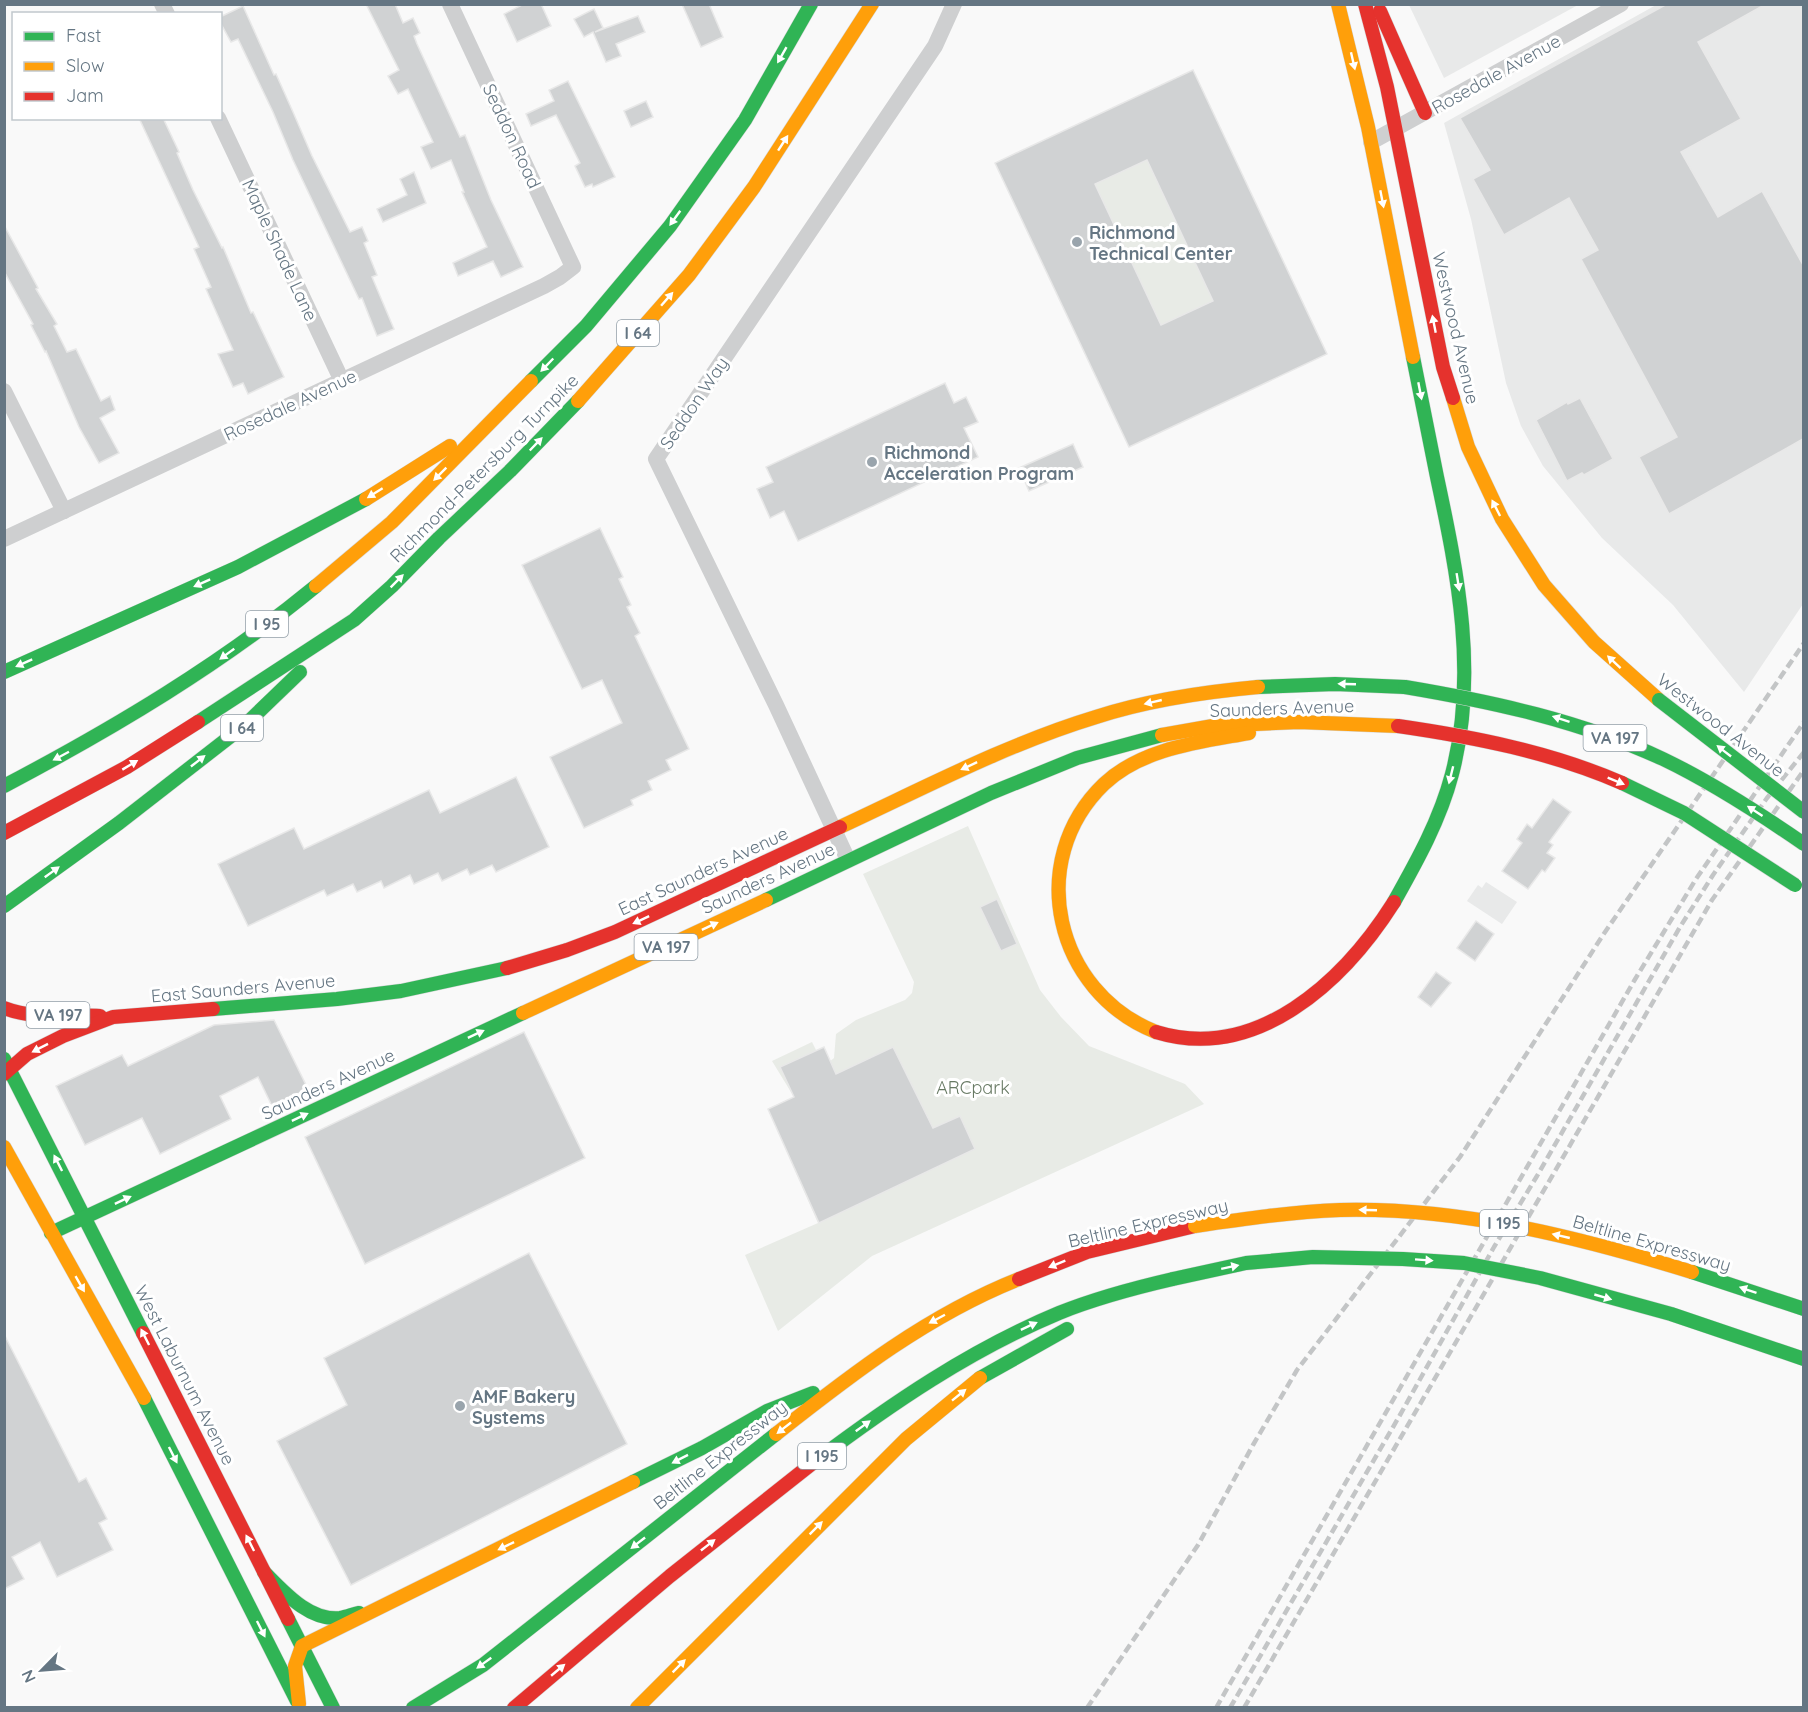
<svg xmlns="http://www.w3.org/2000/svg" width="1808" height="1712" viewBox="0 0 1808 1712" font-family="Quicksand,sans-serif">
	<rect width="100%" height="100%" fill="#f9f9f9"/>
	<g fill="#e8e9e9">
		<polygon points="1409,5 1578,5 1444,78"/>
		<polygon points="1656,5 1803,5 1803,604 1744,692 1673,605 1602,538 1543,466 1521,426 1506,383 1471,219 1444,123"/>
		<polygon points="1486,882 1517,902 1502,924 1467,901 1478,885 1482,888"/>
	</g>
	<g fill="#e8ebe6">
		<polygon points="1147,160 1213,301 1161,325 1095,184"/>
		<polygon points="968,826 1040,990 1061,1017 1089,1046 1185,1084 1204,1104 872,1256 778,1331 745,1255 818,1223 768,1109 794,1097 772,1061 812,1042 824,1066 834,1058 836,1034 856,1020 905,1000 912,993 914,982 863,874"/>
	</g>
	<g fill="#d0d2d3" stroke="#e8e8e8" stroke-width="1.5" fill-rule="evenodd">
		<polygon points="366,4 395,4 403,23 413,18 420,33 414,36 417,44 460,137 465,135 491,200 523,267 501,277 493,261 458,276 453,263 487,247 462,192 464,192 451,160 431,169 421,147 433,142 408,89 398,94 388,76 399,70"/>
		<polygon points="524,4 541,4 551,26 517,42 504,14"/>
		<polygon points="682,4 709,4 723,37 701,47"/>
		<polygon points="1667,4 1766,4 1698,42 1741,119 1681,152 1718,217 1762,191 1803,265 1803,439 1669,514 1639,457 1677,437 1581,259 1598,250 1569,198 1504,235 1473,179 1490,170 1460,118"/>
		<polygon points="243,6 274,75 276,74 293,112 312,156 350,232 362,227 368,241 364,243 377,275 372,277 394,329 377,336 362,298 359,299 293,160 273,112 238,39 231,42 220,22 220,17"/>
		<polygon points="594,9 603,28 595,32 638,16 645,32 616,44 621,56 606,62 593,32 584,37 574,19"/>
		<path d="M1193 70 1327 354 1129 447 995 163ZM1147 160 1213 301 1161 325 1095 184Z"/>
		<polygon points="568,81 615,177 593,187 592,184 585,187 575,166 580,163 556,115 531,126 526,114 554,101 549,90"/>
		<polygon points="646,101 653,117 631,127 624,111"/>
		<polygon points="139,118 163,118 179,152 177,153 193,190 222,248 223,247 251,313 253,312 284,377 248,394 243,383 233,387 218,354 233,350 206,289 211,287 194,249 199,247"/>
		<polygon points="414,172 426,203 383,222 377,209 407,195 400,179"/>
		<polygon points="4,225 38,288 36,289 57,324 54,326 67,352 76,349 101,401 110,396 115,410 100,418 119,453 99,463 79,427 46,351 45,352 31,325 33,324 4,271"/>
		<polygon points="945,383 954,403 966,397 978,422 964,428 978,457 798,541 784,511 770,518 757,489 773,482 766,467"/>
		<polygon points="1580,398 1613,459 1584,475 1582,473 1567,481 1536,420 1567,402 1568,404"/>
		<polygon points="1073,444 1083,467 1029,491 1019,468"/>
		<polygon points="600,528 623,577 619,579 631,605 627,607 640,633 635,636 689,749 666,760 671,770 648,781 652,790 631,800 633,805 584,828 550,757 622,723 602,680 582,689 522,565"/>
		<polygon points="516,777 549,847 496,872 492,865 470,875 467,869 442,881 438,873 414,884 410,875 384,888 381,881 357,892 353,884 327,896 324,890 248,926 218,864 294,828 304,849 429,790 440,813"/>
		<polygon points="1553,799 1571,812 1549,842 1553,845 1547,853 1555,858 1545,872 1542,870 1528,889 1502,871 1522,843 1517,839 1527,824 1532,828"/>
		<polygon points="997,899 1017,944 1001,951 980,907"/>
		<polygon points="1476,921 1494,934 1475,961 1457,948"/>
		<polygon points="1436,972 1451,983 1431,1007 1418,997"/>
		<polygon points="274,1020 308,1089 272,1106 258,1077 220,1096 231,1119 160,1154 142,1118 85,1145 56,1086 122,1055 128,1066 214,1025"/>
		<polygon points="524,1032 585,1158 365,1264 305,1137"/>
		<polygon points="824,1047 836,1074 893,1047 933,1128 960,1116 975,1149 819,1223 768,1109 794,1097 780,1067"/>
		<polygon points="529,1253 627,1444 351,1585 277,1441 347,1405 324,1358"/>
		<polygon points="4,1334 79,1482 86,1478 107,1519 99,1523 113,1550 57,1577 40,1542 12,1557 24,1579 4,1589"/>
	</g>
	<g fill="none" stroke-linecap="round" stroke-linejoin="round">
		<defs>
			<g id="fast">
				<polyline points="531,381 586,326 670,226 745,120 811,4"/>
				<polyline points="4,672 238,567 366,499"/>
				<polyline points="1258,687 1335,684 1405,687"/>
				<polyline points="198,722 354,620 392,586 439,538 510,471 578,401"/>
				<path d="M4 786C114 728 220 665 316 586"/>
				<polyline points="766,900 991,793 1077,758 1162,735"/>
				<path d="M1394 902C1417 861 1440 820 1452 774 1478 675 1458 575 1437 477 1429 437 1421 397 1413 357"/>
				<polyline points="4,906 119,823 245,725 300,672"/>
				<polyline points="213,1009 337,999 401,991 507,968"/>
				<polyline points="4,1059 143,1333"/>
				<polyline points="51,1233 523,1013"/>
				<polyline points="980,1378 1067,1329"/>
				<polyline points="144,1398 297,1701"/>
				<path d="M814 1462C891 1404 970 1350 1059 1313 1096 1298 1134 1288 1173 1279"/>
				<polyline points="633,1482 702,1448 767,1411 813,1393"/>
				<path d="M264 1572C284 1592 309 1621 340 1618 347 1617 353 1614 359 1613"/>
				<polyline points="288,1619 333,1708"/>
				<polyline points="413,1708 483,1665 776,1434"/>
			</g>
			<g id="slow">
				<polyline points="1338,4 1368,127 1413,357"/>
				<polyline points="1453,398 1468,447 1502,519 1544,585 1594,642 1659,700"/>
				<polyline points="578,401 689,275 754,187 872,4"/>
				<polyline points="366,499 450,446"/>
				<polyline points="316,586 392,522 531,381"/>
				<polyline points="1162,735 1213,726 1299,722 1398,726"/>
				<path d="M840 827C924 788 1007 744 1096 717 1148 700 1203 692 1258 687"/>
				<polyline points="523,1013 766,900"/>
				<path d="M1156 1032C1055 992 1024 861 1104 784 1142 748 1200 742 1249 733"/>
				<polyline points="4,1147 144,1398"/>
				<path d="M776 1434C852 1374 928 1315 1019 1279"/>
				<polyline points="299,1704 295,1666 302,1646 633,1482"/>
				<polyline points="637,1708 906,1439 980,1378"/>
			</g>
			<g id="jam">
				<polyline points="1365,4 1387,87 1443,367 1453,398"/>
				<polyline points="1380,11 1425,113"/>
				<polyline points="4,833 127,767 198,722"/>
				<polyline points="507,968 567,950 615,932 840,827"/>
				<path d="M4 1008C35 1020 67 1014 100 1016"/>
				<path d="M1156 1032C1257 1063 1344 981 1394 902"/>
				<polyline points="4,1074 27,1054 63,1036 113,1017 213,1009"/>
				<polyline points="1019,1279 1087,1252 1195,1226"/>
				<polyline points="143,1333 288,1619"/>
				<polyline points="514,1708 670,1576 814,1462"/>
			</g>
		</defs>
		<use href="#fast" stroke="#d5d6d7" stroke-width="15"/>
		<use href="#slow" stroke="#d5d6d7" stroke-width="15"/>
		<use href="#jam" stroke="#d5d6d7" stroke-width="15"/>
		<g stroke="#cecfd0" stroke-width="16">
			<polyline points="162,4 167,14"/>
			<polyline points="218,118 342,381"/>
			<polyline points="1371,142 1621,4"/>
			<polyline points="4,391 64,511"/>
			<polyline points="4,539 544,286 560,277 573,267 450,4"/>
			<polyline points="848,860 776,705 656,459 935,46 954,4"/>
		</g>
		<use href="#fast" stroke="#30b455" stroke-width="14"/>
		<use href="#slow" stroke="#ff9f0a" stroke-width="14"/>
		<use href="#jam" stroke="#e5322d" stroke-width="14"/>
		<g stroke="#c3c5c6" stroke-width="4.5" stroke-dasharray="9 4.5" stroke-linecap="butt">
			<polyline points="1087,1708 1198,1545 1253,1445 1297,1370 1460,1157 1603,935 1804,643"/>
			<polyline points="1216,1708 1634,981 1696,879 1804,722"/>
			<polyline points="1230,1708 1400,1415 1494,1247 1537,1176 1680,927 1713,875 1767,798 1804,752"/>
			<polyline points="1244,1708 1712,900 1804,770"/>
		</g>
		<defs>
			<g id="fast-bridge">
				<path d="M1405 687C1494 702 1581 721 1663 759 1713 783 1759 813 1804 844"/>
				<polyline points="1659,700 1804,812"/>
				<polyline points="1622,783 1684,813 1795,885"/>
				<polyline points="1692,1272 1804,1309"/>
				<polyline points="1173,1279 1246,1263 1313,1257 1403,1259 1464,1263 1540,1278 1671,1314 1804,1359"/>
			</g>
			<path id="slow-bridge" d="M1195 1226C1243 1219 1291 1212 1340 1210 1460 1207 1578 1237 1692 1272"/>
			<path id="jam-bridge" d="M1398 726C1474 737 1551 752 1622 783"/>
		</defs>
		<use href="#fast-bridge" stroke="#d5d6d7" stroke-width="15" stroke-linecap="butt"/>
		<use href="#slow-bridge" stroke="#d5d6d7" stroke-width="15" stroke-linecap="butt"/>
		<use href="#jam-bridge" stroke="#d5d6d7" stroke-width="15" stroke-linecap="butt"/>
		<use href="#fast-bridge" stroke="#30b455" stroke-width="14"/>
		<use href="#slow-bridge" stroke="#ff9f0a" stroke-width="14"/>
		<use href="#jam-bridge" stroke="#e5322d" stroke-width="14"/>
	</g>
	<defs><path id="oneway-solid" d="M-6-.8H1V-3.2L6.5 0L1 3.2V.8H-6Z" transform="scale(1.5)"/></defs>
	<g fill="#fff">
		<use href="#oneway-solid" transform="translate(782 55) rotate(120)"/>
		<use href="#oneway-solid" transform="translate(1353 61) rotate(77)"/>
		<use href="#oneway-solid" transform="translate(783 143) rotate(-57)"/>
		<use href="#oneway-solid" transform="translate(1382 199) rotate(79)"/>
		<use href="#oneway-solid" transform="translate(675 218) rotate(126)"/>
		<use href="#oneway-solid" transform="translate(667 299) rotate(-49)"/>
		<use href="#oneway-solid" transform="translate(1434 324) rotate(-101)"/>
		<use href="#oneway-solid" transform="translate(547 365) rotate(134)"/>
		<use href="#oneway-solid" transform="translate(1420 391) rotate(79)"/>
		<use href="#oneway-solid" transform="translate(536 444) rotate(-46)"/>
		<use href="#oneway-solid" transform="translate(440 474) rotate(135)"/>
		<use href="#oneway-solid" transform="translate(375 493) rotate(148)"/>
		<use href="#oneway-solid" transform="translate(1496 508) rotate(-117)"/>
		<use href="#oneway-solid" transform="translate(397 581) rotate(-45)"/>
		<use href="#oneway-solid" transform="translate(1458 582) rotate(81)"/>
		<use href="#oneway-solid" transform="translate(202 583) rotate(156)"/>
		<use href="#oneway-solid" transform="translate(227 654) rotate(144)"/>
		<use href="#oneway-solid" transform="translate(1614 662) rotate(-137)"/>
		<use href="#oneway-solid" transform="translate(24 663) rotate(156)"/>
		<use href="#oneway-solid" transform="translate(1347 684) rotate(-178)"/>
		<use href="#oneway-solid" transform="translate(1153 702) rotate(167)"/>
		<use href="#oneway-solid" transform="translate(1561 719) rotate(-162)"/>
		<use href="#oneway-solid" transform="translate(1724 751) rotate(-142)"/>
		<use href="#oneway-solid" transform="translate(61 756) rotate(152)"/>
		<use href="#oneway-solid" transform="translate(198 761) rotate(-38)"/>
		<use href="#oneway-solid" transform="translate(130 765) rotate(-31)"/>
		<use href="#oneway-solid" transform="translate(969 766) rotate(155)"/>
		<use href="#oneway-solid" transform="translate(1451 775) rotate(104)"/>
		<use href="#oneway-solid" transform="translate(1616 781) rotate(22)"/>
		<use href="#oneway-solid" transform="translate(1755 811) rotate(-147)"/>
		<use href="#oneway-solid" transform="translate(52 872) rotate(-36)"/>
		<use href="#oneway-solid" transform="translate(641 920) rotate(155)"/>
		<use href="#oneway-solid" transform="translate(710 926) rotate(-25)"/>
		<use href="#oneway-solid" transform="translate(476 1034) rotate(-25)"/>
		<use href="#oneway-solid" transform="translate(40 1048) rotate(153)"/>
		<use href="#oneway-solid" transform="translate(300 1117) rotate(-25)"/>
		<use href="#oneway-solid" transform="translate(58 1163) rotate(-117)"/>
		<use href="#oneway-solid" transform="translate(123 1200) rotate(-25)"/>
		<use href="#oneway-solid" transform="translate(1368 1210) rotate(-178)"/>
		<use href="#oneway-solid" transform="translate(1561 1236) rotate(-167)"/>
		<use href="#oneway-solid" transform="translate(1424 1260) rotate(4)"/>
		<use href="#oneway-solid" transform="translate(1057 1264) rotate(158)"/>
		<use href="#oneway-solid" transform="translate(1230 1267) rotate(-12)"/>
		<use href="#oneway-solid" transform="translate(80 1284) rotate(60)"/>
		<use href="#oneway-solid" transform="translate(1748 1290) rotate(-161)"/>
		<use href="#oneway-solid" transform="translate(1603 1297) rotate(16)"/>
		<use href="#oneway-solid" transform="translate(937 1319) rotate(152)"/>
		<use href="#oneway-solid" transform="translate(1029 1326) rotate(-25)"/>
		<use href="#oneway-solid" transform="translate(145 1337) rotate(-117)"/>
		<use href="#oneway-solid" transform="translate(959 1395) rotate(-39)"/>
		<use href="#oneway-solid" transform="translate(863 1426) rotate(-36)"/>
		<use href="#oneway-solid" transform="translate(784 1428) rotate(142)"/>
		<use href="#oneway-solid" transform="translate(173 1455) rotate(63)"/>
		<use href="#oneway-solid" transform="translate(680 1459) rotate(153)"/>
		<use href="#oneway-solid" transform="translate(816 1528) rotate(-45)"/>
		<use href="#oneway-solid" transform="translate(250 1543) rotate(-117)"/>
		<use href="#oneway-solid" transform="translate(638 1543) rotate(142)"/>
		<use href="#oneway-solid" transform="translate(708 1545) rotate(-38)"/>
		<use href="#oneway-solid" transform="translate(506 1546) rotate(154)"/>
		<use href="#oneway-solid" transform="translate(261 1629) rotate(63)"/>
		<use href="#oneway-solid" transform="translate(484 1663) rotate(144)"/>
		<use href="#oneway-solid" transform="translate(679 1666) rotate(-45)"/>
		<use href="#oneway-solid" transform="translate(558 1670) rotate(-40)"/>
	</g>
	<g fill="#99a4ac" stroke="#fff" stroke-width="2">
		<circle cx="1077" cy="242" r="6"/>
		<circle cx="872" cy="462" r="6"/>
		<circle cx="460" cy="1406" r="6"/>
	</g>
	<g text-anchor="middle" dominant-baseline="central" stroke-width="6" stroke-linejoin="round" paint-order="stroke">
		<g fill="#fff" stroke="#939fa8" stroke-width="1.5">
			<rect x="617" y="320" width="42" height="26" rx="4.5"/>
			<rect x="246" y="611" width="42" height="26" rx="4.5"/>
			<rect x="221" y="715" width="42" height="26" rx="4.5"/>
			<rect x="1583.5" y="725" width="63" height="26" rx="4.5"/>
			<rect x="634.5" y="934" width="63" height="26" rx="4.5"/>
			<rect x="26.5" y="1002" width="63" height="26" rx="4.5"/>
			<rect x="1480" y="1210" width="48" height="26" rx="4.5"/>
			<rect x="798" y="1443" width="48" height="26" rx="4.5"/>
		</g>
		<g font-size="16" font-weight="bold" fill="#657683">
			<text x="638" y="333">I 64</text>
			<text x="267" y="624">I 95</text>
			<text x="242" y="728">I 64</text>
			<text x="1615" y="738">VA 197</text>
			<text x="666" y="947">VA 197</text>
			<text x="58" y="1015">VA 197</text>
			<text x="1504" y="1223">I 195</text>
			<text x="822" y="1456">I 195</text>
		</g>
		<g font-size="18" fill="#657683" stroke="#fff">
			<text transform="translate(1496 74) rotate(-29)">Rosedale Avenue</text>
			<text transform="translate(512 136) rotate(65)">Seddon Road</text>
			<text transform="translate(280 250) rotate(65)">Maple Shade Lane</text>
			<text transform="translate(1456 328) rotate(77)">Westwood Avenue</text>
			<text transform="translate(694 403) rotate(-56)">Seddon Way</text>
			<text transform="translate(290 405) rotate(-25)">Rosedale Avenue</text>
			<text transform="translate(484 468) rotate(-45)">Richmond-Petersburg Turnpike</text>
			<text transform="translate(1282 708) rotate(-2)">Saunders Avenue</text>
			<text transform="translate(1721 725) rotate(38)">Westwood Avenue</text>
			<text transform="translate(703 871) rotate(-25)">East Saunders Avenue</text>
			<text transform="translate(768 878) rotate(-25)">Saunders Avenue</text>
			<text transform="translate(243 988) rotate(-5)">East Saunders Avenue</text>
			<text transform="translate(328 1084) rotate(-25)">Saunders Avenue</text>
			<text transform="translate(1148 1223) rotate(-13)">Beltline Expressway</text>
			<text transform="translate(1652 1243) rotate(16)">Beltline Expressway</text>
			<text transform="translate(185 1375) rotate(63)">West Laburnum Avenue</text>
			<text transform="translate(720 1455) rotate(-38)">Beltline Expressway</text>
		</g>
		<g font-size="18" font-weight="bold" fill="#657683" stroke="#fff" text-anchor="start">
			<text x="1089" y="232">Richmond<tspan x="1089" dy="21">Technical Center</tspan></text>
			<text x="884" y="452">Richmond<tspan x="884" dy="21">Acceleration Program</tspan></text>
			<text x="472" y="1396">AMF Bakery<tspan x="472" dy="21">Systems</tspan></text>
		</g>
		<g font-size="18" fill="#687a64" stroke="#fff">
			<text x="973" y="1087">ARCpark</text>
		</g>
	</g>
	<rect width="1808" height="1712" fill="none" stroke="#657683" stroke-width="12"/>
	<rect x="12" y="12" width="210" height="108" fill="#ffffff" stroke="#c1c8cd" stroke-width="1.5"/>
	<rect x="24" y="32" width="30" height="9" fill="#30b455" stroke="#c1c8cd" stroke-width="1.5"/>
	<text x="66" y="42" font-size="18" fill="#657683">Fast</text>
	<rect x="24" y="62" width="30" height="9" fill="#ff9f0a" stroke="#c1c8cd" stroke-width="1.5"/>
	<text x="66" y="72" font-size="18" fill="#657683">Slow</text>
	<rect x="24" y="92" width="30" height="9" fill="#e5322d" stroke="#c1c8cd" stroke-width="1.5"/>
	<text x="66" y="102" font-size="18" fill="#657683">Jam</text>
	<g transform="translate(42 1670) rotate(245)" stroke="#ffffff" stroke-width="4.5" paint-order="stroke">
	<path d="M0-4.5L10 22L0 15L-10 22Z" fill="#657683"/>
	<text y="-9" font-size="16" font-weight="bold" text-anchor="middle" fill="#657683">N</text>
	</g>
</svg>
